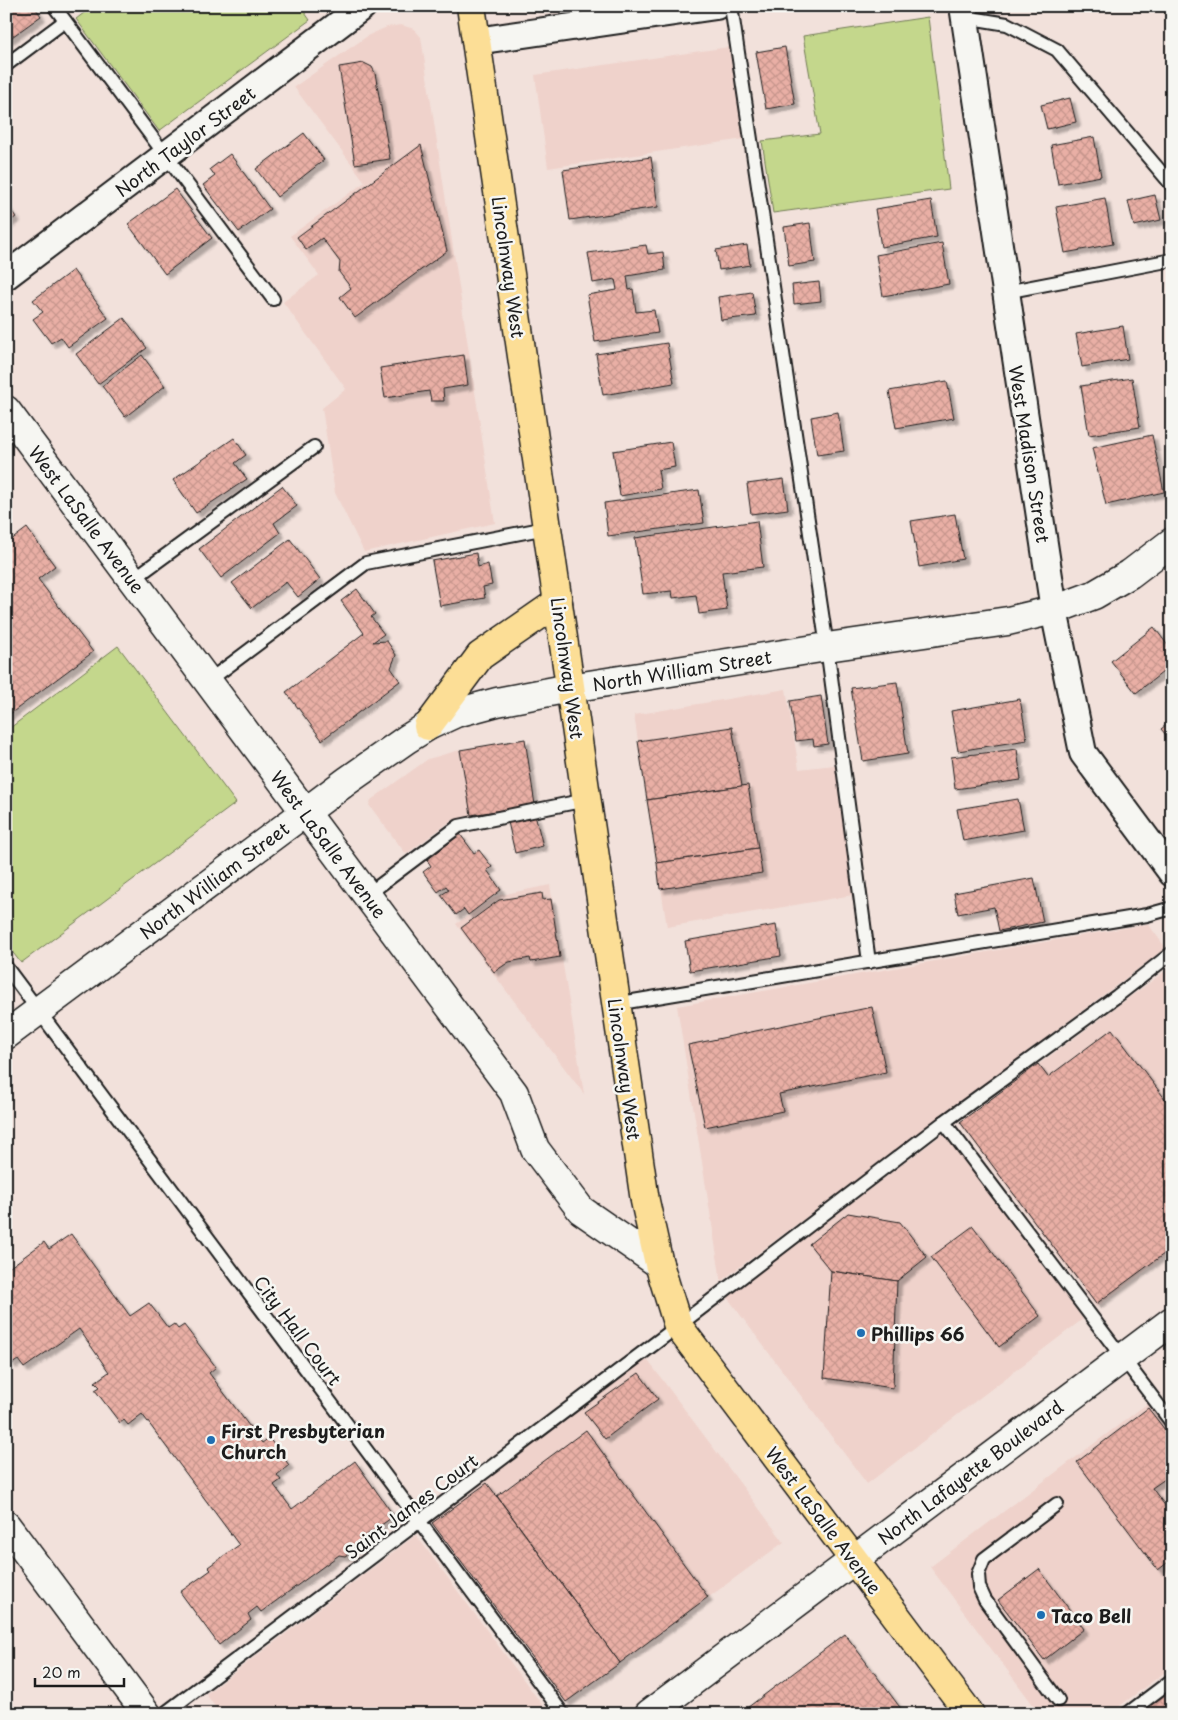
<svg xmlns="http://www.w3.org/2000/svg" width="1178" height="1720" viewBox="0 0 1178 1720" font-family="'Playpen Sans',sans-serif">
	<defs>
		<pattern id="building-cross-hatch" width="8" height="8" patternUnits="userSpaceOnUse" patternTransform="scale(1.25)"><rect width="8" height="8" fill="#e9afa5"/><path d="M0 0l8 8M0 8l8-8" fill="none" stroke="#c7968d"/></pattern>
		<filter id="shadow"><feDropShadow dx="4.5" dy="4.5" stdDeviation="1" flood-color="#0004"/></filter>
	</defs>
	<rect width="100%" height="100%" fill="#f2e1db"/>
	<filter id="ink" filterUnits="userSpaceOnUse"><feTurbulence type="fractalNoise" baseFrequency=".02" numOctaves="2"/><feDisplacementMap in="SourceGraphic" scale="10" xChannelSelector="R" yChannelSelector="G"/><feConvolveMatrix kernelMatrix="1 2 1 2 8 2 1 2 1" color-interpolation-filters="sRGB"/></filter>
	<g filter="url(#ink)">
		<g fill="#efd2cb">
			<polygon points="401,25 414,29 421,37 495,523 364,552 335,493 322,408 346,389 283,302 319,275 290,236 365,182 294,87 369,35 387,27"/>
			<polygon points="729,47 744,139 548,168 535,75"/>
			<polygon points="786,689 799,769 835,765 853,895 667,927 634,715"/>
			<polygon points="525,739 535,805 452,820 406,854 369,805 371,800 428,759 460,750"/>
			<polygon points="550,885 584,1094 456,924 496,896"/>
			<polygon points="1148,924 1166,948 721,1281 677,1006"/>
			<polygon points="1172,966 1172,1251 1096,1307 959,1123"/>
			<polygon points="944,1133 1083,1319 867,1484 727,1297"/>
			<polygon points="646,1358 784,1542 566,1702 430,1520"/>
			<polygon points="1148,1403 1172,1435 1172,1667 1109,1714 1040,1714 930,1567"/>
			<polygon points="416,1535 549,1714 220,1714 206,1694"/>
		</g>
		<g fill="#c4d78c" stroke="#707a54">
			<polygon points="93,6 300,6 310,20 159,131 76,19"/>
			<polygon points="928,17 949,189 773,213 762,141 820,134 803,36"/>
			<polygon points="118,646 236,803 21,963 6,944 6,731"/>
		</g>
		<g fill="url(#building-cross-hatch)" stroke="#1c1c1c" filter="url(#shadow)">
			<polygon points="6,6 34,6 41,16 9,39 6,35"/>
			<polygon points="785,47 795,104 766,109 756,52"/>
			<polygon points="364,63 372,67 375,73 390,159 355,164 339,67"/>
			<polygon points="1070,98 1076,122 1047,129 1041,105"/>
			<polygon points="304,133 324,160 277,197 256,169"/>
			<polygon points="1094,137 1101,176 1058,184 1051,145"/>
			<polygon points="421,145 447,251 355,318 340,297 351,288 339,272 340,262 322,238 306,250 297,237"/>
			<polygon points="230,154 270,209 239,232 203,185 215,176 210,169"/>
			<polygon points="651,157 658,207 570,220 563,170"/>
			<polygon points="175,189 212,238 165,274 128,224"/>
			<polygon points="1155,195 1161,220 1134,226 1128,201"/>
			<polygon points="1105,198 1113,244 1065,253 1056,207"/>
			<polygon points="931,200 937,237 881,247 875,209"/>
			<polygon points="6,204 16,217 6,224"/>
			<polygon points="810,223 815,262 789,266 784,227"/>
			<polygon points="942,243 949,284 883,296 876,255"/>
			<polygon points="646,245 648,254 663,252 665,270 627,276 629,290 633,289 636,312 654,310 658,333 595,342 587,295 617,290 615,279 593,283 588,253"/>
			<polygon points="747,245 750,265 719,270 716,250"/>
			<polygon points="73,270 108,318 68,347 61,337 51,343 33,319 43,312 33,300"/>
			<polygon points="819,282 821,301 794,304 792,285"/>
			<polygon points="752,292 756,316 721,320 718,297"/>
			<polygon points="124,318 147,348 98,384 76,354"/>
			<polygon points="1123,326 1128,359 1082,367 1076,334"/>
			<polygon points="667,343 674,383 603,395 596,354"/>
			<polygon points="142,355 165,386 125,417 102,386"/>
			<polygon points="464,355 468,385 443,389 444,401 431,401 429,391 385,398 380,368"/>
			<polygon points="1132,378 1140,427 1089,435 1081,386"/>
			<polygon points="947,381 954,418 896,428 889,391"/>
			<polygon points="838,412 844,451 817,455 811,417"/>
			<polygon points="1152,435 1164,492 1106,505 1092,448"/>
			<polygon points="234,438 246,455 235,463 247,479 196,513 173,480"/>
			<polygon points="671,442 675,467 658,470 661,489 620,496 613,451"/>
			<polygon points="784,479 788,509 751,514 747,484"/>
			<polygon points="282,486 297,506 274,523 280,533 221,578 199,549"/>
			<polygon points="699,490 704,523 608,536 604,503"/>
			<polygon points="955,514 963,559 919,567 911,521"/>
			<polygon points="757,521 763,567 722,572 727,610 699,614 696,595 673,598 672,591 643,594 635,538"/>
			<polygon points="27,528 55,566 38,579 93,652 6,717 6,544"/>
			<polygon points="290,539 320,579 298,597 286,582 252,608 232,583"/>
			<polygon points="476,553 478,567 488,564 492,585 483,587 485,598 440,606 432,561"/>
			<polygon points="357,589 375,614 371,617 384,634 373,642 387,641 396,655 391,668 400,681 322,740 286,692 364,633 341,601"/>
			<polygon points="1154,627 1172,651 1172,665 1136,693 1111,661"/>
			<polygon points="897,682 908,754 863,761 851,688"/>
			<polygon points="821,696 828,744 814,746 813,739 796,741 790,701"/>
			<polygon points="1020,699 1027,740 958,751 951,711"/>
			<polygon points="1172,720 1172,742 1161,729"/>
			<polygon points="732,727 742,786 647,800 638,741"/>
			<polygon points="525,739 535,805 471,815 460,750"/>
			<polygon points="1017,749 1021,780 955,789 951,757"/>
			<polygon points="748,785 758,848 657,863 647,800"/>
			<polygon points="1018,799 1024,830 963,841 957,809"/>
			<polygon points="535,815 543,846 515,853 508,822"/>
			<polygon points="460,834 474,853 479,850 492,867 487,870 501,890 468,915 464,909 456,915 441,895 449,890 446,886 438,892 423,872 431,866 427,860"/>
			<polygon points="758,848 762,873 660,889 657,863"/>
			<polygon points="1034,878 1043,922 999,931 994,907 958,914 954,893"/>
			<polygon points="542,893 543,900 551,899 560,957 531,962 530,958 509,962 494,972 461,928 499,900"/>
			<polygon points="776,925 781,956 690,971 685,941"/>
			<polygon points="872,1007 886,1072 779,1094 783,1111 705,1127 688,1045"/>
			<polygon points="1112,1029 1172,1108 1172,1248 1096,1304 960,1122 1038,1064 1048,1077"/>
			<polygon points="848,1213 900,1222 927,1257 897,1281 831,1271 809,1244"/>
			<polygon points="973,1226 1040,1316 999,1347 931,1257"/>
			<polygon points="71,1234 130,1316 149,1303 168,1328 174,1324 178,1329 184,1325 216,1367 209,1373 262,1443 269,1438 289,1465 277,1475 281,1480 274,1485 292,1509 355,1461 394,1516 360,1540 352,1552 345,1556 339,1555 261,1612 257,1607 248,1614 251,1620 219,1645 180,1592 211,1570 208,1567 239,1545 142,1414 128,1425 124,1420 120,1423 95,1390 100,1387 95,1382 109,1372 79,1329 24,1368 18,1360 12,1364 6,1356 6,1270 44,1242 49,1249"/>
			<polygon points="831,1271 897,1281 893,1388 824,1378"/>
			<polygon points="639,1373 658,1399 605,1439 584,1412"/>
			<polygon points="1148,1408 1172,1439 1172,1474 1152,1488 1172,1515 1172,1559 1158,1570 1077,1462"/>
			<polygon points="586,1430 708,1597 620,1663 497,1496"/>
			<polygon points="487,1483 620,1663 566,1702 432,1523"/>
			<polygon points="1039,1569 1084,1629 1044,1660 998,1600"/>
			<polygon points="845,1634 905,1714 739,1714"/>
			<polygon points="1172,1687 1172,1714 1136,1714"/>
		</g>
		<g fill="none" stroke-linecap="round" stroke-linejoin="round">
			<defs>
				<g id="lane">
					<polyline points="54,6 273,299"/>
					<polyline points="731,6 827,647 869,962"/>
					<polyline points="965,17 1007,24 1057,50 1172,185"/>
					<polyline points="6,65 65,21"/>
					<polyline points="1005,292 1172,260"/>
					<polyline points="132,580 314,447"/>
					<polyline points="207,682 366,563 546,528"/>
					<polyline points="367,895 459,826 586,800"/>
					<polyline points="6,967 563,1714"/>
					<polyline points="615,1004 1147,915 1172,908"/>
					<polyline points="944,1122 1172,1423"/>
					<polyline points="1057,1504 984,1559 978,1574 979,1587 985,1600 1058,1700"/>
					<polyline points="164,1714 678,1326 944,1122 1117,996 1172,953"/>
					<polyline points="1127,1714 1172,1680"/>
				</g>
				<g id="street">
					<polyline points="963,6 1054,610 1083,753 1172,873"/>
					<polyline points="476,41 716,6"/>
					<polyline points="6,276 363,6"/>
				</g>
				<g id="secondary">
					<polyline points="6,410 514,1093 535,1149 581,1210 659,1264"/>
					<polyline points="6,1035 347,781 407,739 428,726 456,713 497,702 570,688 827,647 1008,621 1054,610 1094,595 1130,574 1172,542"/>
					<polyline points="6,1525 147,1714"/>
					<polyline points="649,1714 1172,1321"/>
				</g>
				<g id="primary">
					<polyline points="471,6 645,1201 659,1264 678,1326 970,1714"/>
					<polyline points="428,726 480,656 558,602"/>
				</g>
			</defs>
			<use href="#lane" stroke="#1c1c1c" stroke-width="16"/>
			<use href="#street" stroke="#1c1c1c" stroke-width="30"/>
			<use href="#secondary" stroke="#1c1c1c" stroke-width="31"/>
			<use href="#primary" stroke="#1c1c1c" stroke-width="31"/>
			<polyline stroke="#1c1c1c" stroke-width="3" stroke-dasharray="5 4" stroke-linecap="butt" points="83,1714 87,1711"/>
			<use href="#lane" stroke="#f6f6f2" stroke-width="12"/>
			<use href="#street" stroke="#f6f6f2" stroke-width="26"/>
			<use href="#secondary" stroke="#f6f6f2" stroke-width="28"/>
			<use href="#primary" stroke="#fcde96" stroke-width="28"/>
		</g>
	</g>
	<g fill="#1f6fb2" stroke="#f6f6f2" stroke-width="2">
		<circle cx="861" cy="1333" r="5"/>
		<circle cx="211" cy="1440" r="5"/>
		<circle cx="1041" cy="1615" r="5"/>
	</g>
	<g text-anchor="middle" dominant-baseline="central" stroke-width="5" stroke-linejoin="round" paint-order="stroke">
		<g font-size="18" fill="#1c1c1c" stroke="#f6f6f2">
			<text transform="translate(185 141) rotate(-37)">North Taylor Street</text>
			<text transform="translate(509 267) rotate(82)">Lincolnway West</text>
			<text transform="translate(1030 454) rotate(81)">West Madison Street</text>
			<text transform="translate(87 519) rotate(53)">West LaSalle Avenue</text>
			<text transform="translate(568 668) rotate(82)">Lincolnway West</text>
			<text transform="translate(682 670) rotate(-9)">North William Street</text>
			<text transform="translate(329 844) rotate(53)">West LaSalle Avenue</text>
			<text transform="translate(214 880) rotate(-37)">North William Street</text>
			<text transform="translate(625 1069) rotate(82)">Lincolnway West</text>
			<text transform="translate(298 1330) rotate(53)">City Hall Court</text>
			<text transform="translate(970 1472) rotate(-37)">North Lafayette Boulevard</text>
			<text transform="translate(411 1506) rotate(-37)">Saint James Court</text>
			<text transform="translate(824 1520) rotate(53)">West LaSalle Avenue</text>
		</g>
		<g font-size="18" font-weight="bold" fill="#1c1c1c" stroke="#f6f6f2" text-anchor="start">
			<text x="871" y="1333">Phillips 66</text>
			<text x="221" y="1430">First Presbyterian<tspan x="221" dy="21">Church</tspan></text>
			<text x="1051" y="1615">Taco Bell</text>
		</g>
	</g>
	<rect width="1178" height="1720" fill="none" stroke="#f6f6f2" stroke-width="25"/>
	<rect x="12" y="12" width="1153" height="1695" fill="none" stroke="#1c1c1c" stroke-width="2" filter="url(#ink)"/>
	<path d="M35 1678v8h89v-8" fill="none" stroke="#1c1c1c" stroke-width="2.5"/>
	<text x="42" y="1678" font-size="15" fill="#1c1c1c" stroke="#f6f6f2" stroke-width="4" paint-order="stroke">20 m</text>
</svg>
